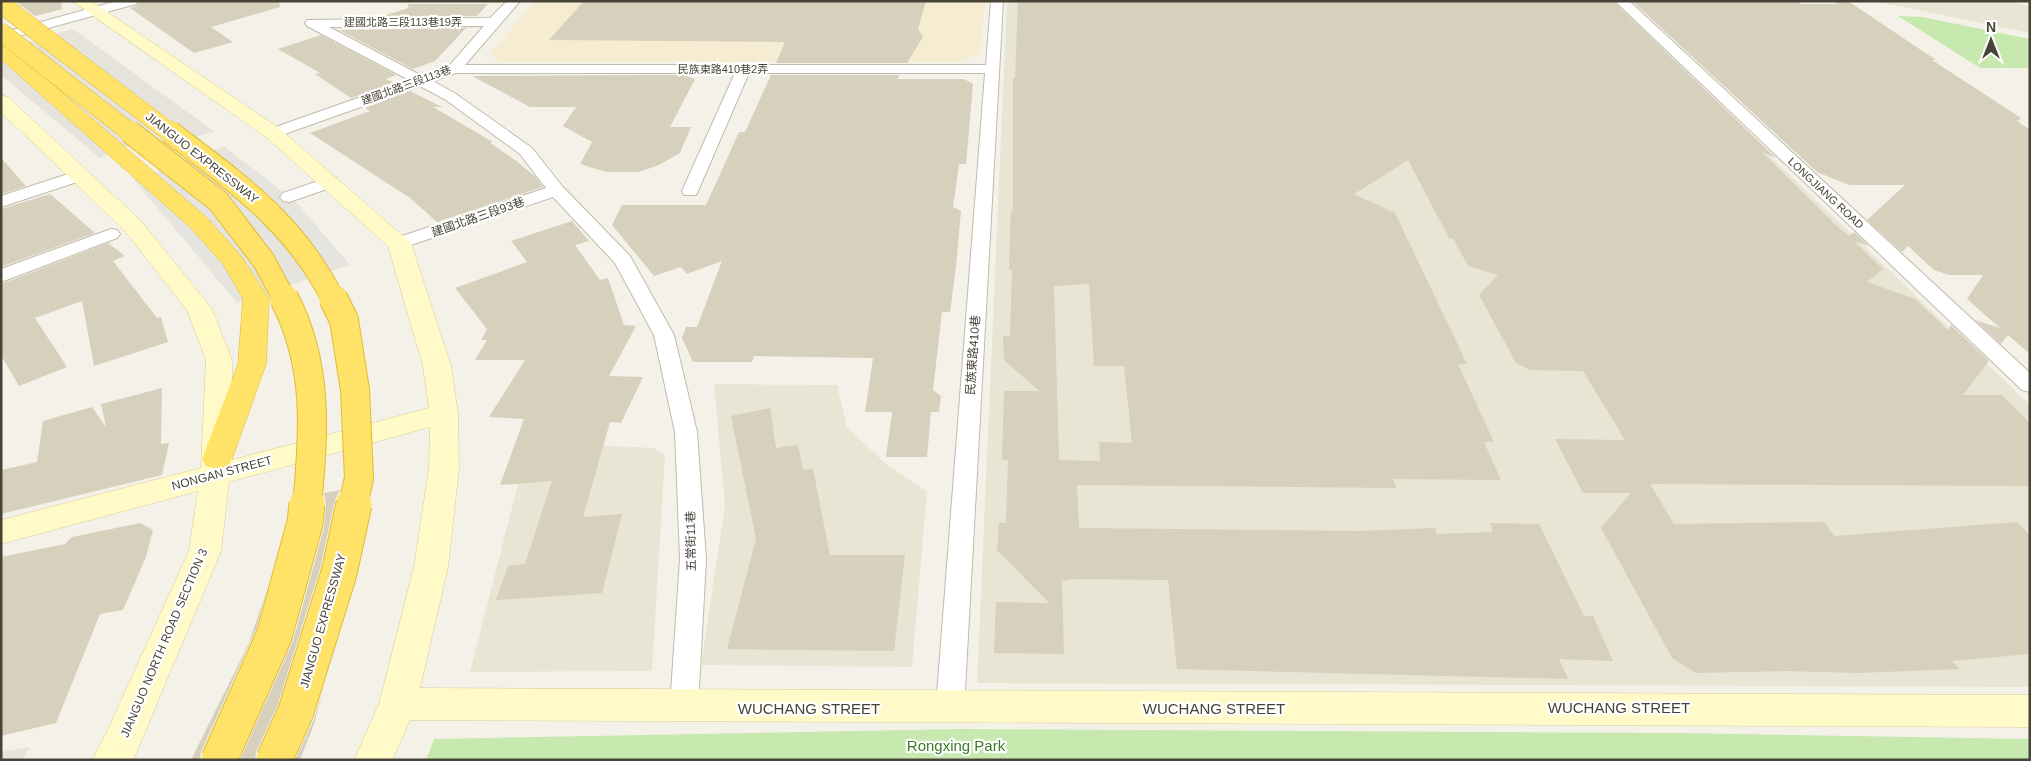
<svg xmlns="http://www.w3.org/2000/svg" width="2031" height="761" viewBox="0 0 2031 761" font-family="Arial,'Noto Sans TC',sans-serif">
	<rect width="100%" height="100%" fill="#f4f2e8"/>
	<g fill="#e8e5d5">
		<polygon points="1007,1 1608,1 2030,405 2030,687 977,683"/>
		<polygon points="1874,1 2006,1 2030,6 2030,33"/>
		<polygon points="714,384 837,385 847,427 887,465 927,491 912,667 701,665 725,506"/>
		<polygon points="549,443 654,448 665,455 652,671 470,672 528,445"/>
	</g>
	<polygon fill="#f6ecd2" points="535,1 985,1 980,53 961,62 499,62 489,54"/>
	<g fill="#e6e3dc">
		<polygon points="73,29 215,132 164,145 148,138 100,158 1,75 1,50"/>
		<polygon points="30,747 22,760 1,760 1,752"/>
	</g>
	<g fill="#c7e9b0">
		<polygon points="1898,16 1922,17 2030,39 2030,68 1980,68"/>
		<polygon points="958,729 1682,733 2030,739 2030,760 426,760 434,739"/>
	</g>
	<polygon fill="#e5e4df" points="224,146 297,203 350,265 237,303 134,180"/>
	<g fill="#d6d0bd" fill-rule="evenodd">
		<polygon points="15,1 61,1 62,9 35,16"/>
		<polygon points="140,1 279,1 280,7 211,27 233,42 194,53 130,8 136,6"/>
		<polygon points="584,1 926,1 918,29 923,37 907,63 776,63 785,42 549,40"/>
		<path d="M1018 1H1613L1776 158 1762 152 1840 229 1849 236 1854 232 1869 246 1854 241 1883 269 1867 282 1915 299 1948 330 1951 325 1989 361 1963 395H2002L2030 423V486L1650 484 1674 524 1824 522 1834 536 2017 522 2030 535V654L1952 661 1960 669 1858 673 1786 671 1696 673 1672 658 1601 528 1631 493H1583L1555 439 1625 440 1583 371 1530 370 1516 363 1479 295 1498 275 1468 266 1453 238H1449L1408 160 1354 194 1395 213 1467 364H1458L1494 442H1484L1501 480 1393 479 1396 488 1077 485 1079 528 1360 531 1435 528 1437 534 1493 532 1490 523 1539 524 1584 616H1593L1613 661 1559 659 1568 679 1177 669 1168 580 1074 579 1062 581 1064 654 994 653 996 602 1049 603 997 550 999 523H1006L1008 460H1002L1004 391H1039L1004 360 1003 336H1010L1012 270H1009L1010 234 1011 211H1013V78H1015ZM1089 284 1094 366H1124L1132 443 1099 442 1100 461 1059 460 1054 286Z"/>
		<polygon points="1632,1 1797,1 1801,4 1836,4 1837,1 1848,1 1936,60 1932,60 2021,118 2017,121 2030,130 2030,354 2008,335 2001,344 1975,320 2000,328 1967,299 1983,275 1949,275 1934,270 1908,246 1902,252 1867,220 1905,185 1849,185 1817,172"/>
		<polygon points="407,4 488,4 477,16 379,17 409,8"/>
		<polygon points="466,28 435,61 413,69 339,30"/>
		<polygon points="321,35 396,75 386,79 394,83 351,98 315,74 320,73 278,49"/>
		<polygon points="668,75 684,75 695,79 670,127 691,127 680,153 659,165 639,172 606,172 580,164 592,142 563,126 576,107 530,107 472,76"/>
		<polygon points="771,75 900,75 897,79 964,79 973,84 966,164 959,164 953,207 961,211 956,267 950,312 942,312 933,390 941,396 939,412 931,412 927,457 886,457 892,412 865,412 873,358 754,356 752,362 693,362 682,338 686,327 697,327 722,261 687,274 681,267 654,276 612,225 622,205 706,205 739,132 745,132"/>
		<polygon points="410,91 442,107 433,107 493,142 490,143 515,160 536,177 543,187 437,222 410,198 310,133 370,111 365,108"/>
		<polygon points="1,158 26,186 1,194"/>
		<polygon points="50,194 95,233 1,267 1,209"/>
		<polygon points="572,221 589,241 575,245 600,280 608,278 624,325 636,326 609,376 643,377 621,423 610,422 583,517 622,514 602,593 496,600 508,566 525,564 552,481 500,485 524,419 489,417 525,360 475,360 487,340 481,340 487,329 455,288 527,262 511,241"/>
		<polygon points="108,243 125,256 113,261 157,318 161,317 168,342 94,366 82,301 35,318 67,367 19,386 1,355 1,284"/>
		<polygon points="162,388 161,444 169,443 162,475 1,514 1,470 37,462 43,421 92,407 106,427 101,404"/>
		<polygon points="770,408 776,448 798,445 803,470 813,469 830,555 905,555 894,651 727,649 756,539 731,416"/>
		<polygon points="340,490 335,500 320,568 278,704 256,752 255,760 240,760 293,641 324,528 326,506 324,493"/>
		<polygon points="140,523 153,530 146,557 123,610 100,614 56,723 1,736 1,557 65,544 72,537"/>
		<polygon points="267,589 256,629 201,752 200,760 191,760 249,643"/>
		<polygon points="323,691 314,724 300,760 295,760 314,719"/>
	</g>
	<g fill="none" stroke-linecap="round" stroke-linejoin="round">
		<defs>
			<g id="street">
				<polygon points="117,1 138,1 136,4 1,41 1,33"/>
				<path d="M507 1H520L465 65H986L991 1H1003L964 708 960 717 950 721 940 717 936 708 985 73H749L698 191 696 195H684L682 191 735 73H456L433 81 456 94 532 148 562 186 630 256 674 335 697 432 706 559 698 707 694 716 684 719 674 716 670 707 680 559 675 432 654 335 615 263 553 197 405 247 399 248 393 247 390 243 393 239 546 188 520 154 446 100 420 86 279 136H267L265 133 267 130 409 80 307 26 305 23 307 20 490 18ZM484 26 449 66 422 76 329 27Z"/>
				<polygon points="1615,1 1629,1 2030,373 2030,392 2022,390"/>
				<polygon points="80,170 86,171 88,175 86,179 1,207 1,196"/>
				<polygon points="330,177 336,178 338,182 336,186 289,202 283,201 280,197 283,193"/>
				<polygon points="111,229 117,230 120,234 117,238 1,282 1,269"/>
			</g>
			<polygon id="secondary" points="72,1 91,1 280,129 411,243 451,366 458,414 459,468 448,567 420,688 2030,695 2030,727 410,720 392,760 354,760 379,704 414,567 429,468 430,427 229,482 221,551 134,758 133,760 92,760 106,734 189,551 198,491 1,544 1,520 201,468 206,360 187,310 125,231 1,112 1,95 8,97 141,221 212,309 232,360 232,460 429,408 423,366 388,246 266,137"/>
			<polygon id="highway" points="1,44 7,45 207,218 241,256 269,299 266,364 232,459 228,466 217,469 206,466 202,459 238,364 243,299 223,264 191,228 1,59"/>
		</defs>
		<use href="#street" stroke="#c0bbaa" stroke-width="2"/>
		<use href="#secondary" stroke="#d5cd97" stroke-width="1"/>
		<use href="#highway" stroke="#e0ba36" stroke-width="1"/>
		<use href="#street" fill="#fff" fill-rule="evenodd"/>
		<use href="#secondary" fill="#fffac7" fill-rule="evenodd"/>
		<use href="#highway" fill="#ffe368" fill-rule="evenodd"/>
		<defs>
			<g id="highway-bridge-far3">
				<polyline points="1,4 172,134"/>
				<polyline points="1,32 132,134"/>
			</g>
			<g id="highway-bridge-far2">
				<polyline points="130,132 218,201 264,261 284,299"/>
				<path d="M170 132C238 184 294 222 333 299"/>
			</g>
			<g id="highway-bridge-far1">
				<path d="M284 298C319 365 314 433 307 505"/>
				<polyline points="333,298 344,320 355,390 359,478 353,505"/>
			</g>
			<g id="highway-bridge">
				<polyline points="219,760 274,636 305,523 307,504"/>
				<polyline points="274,760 296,711 339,573 354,504"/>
			</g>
		</defs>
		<use href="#highway-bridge-far3" stroke="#e0ba36" stroke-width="19" stroke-linecap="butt"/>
		<use href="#highway-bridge-far2" stroke="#e0ba36" stroke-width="24" stroke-linecap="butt"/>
		<use href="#highway-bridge-far1" stroke="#e0ba36" stroke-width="30" stroke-linecap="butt"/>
		<use href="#highway-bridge" stroke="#e0ba36" stroke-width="37" stroke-linecap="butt"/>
		<use href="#highway-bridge-far3" stroke="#ffe368" stroke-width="18"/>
		<use href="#highway-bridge-far2" stroke="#ffe368" stroke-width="22"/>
		<use href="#highway-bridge-far1" stroke="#ffe368" stroke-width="28"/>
		<use href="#highway-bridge" stroke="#ffe368" stroke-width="35"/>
	</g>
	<g text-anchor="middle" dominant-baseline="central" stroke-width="4.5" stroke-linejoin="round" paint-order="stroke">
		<g font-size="11" fill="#474336" stroke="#fff">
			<text x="403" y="22">建國北路三段113巷19弄</text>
			<text x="723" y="69">民族東路410巷2弄</text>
			<text transform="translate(406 85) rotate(-20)">建國北路三段113巷</text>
			<text transform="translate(1826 193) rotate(43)">LONGJIANG ROAD</text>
		</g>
		<g font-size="12" fill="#474336" stroke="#fff">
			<text transform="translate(202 158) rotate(38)">JIANGUO EXPRESSWAY</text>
			<text transform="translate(478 217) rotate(-19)">建國北路三段93巷</text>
			<text transform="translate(973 355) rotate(-86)">民族東路410巷</text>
			<text transform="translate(222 473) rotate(-15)">NONGAN STREET</text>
			<text transform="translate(691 541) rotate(-91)">五常街11巷</text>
			<text transform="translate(323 621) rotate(-74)">JIANGUO EXPRESSWAY</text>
			<text transform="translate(164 643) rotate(-67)">JIANGUO NORTH ROAD SECTION 3</text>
		</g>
		<g font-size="15" fill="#474336" stroke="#fff">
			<text x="1619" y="707">WUCHANG STREET</text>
			<text x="809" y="708">WUCHANG STREET</text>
			<text x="1214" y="708">WUCHANG STREET</text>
		</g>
		<g font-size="15" fill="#3b7b28" stroke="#fff">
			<text x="956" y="745">Rongxing Park</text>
		</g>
	</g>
	<rect width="2031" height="761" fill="none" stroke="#474336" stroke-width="5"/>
	<g transform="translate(1991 40)" stroke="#ffffff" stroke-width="4" paint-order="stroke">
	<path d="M0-4L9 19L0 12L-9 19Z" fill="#474336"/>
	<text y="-8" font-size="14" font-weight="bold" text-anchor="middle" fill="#474336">N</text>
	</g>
</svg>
